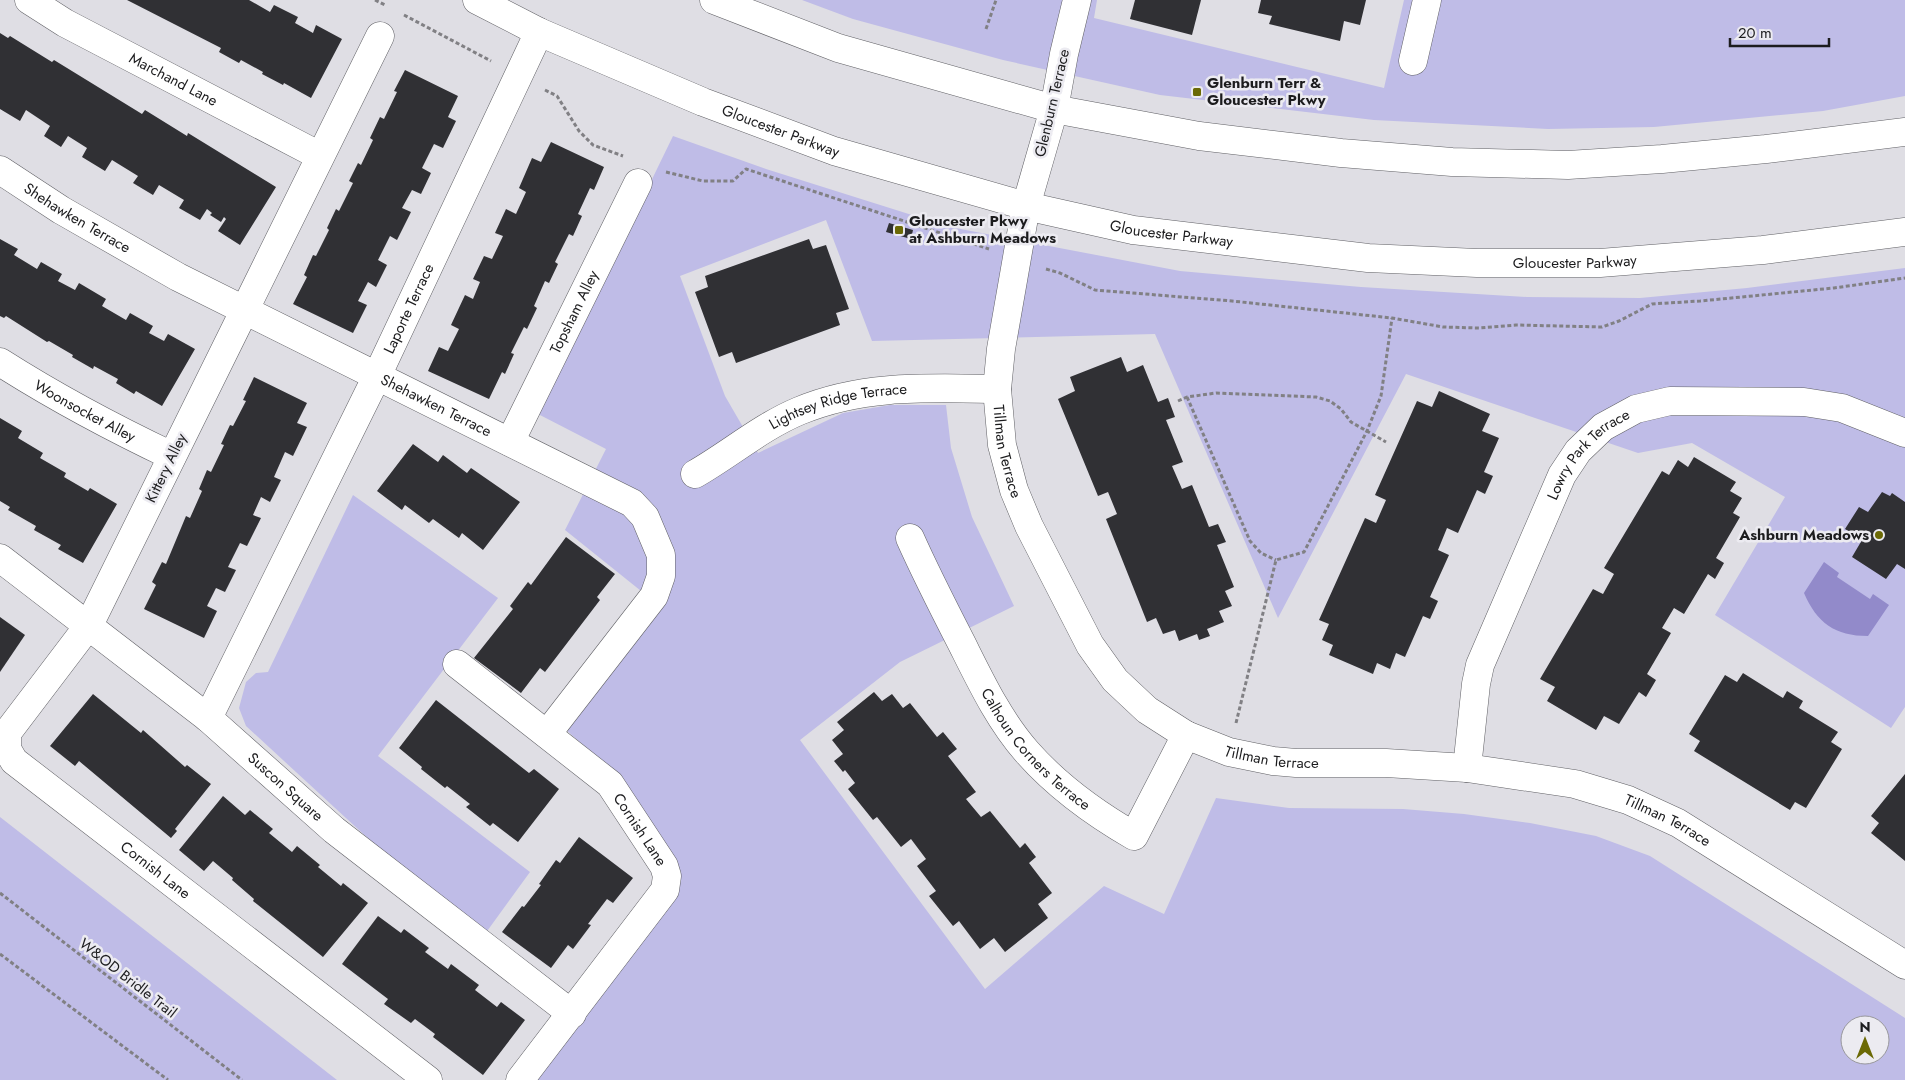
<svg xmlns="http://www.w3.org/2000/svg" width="1905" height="1080" viewBox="0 0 1905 1080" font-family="Jost,sans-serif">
	<rect width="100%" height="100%" fill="#dfdee4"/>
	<g fill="#bfbce7" fill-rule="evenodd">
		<polygon points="802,0 1097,0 1094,18 1384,88 1404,0 1905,0 1905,96 1823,111 1654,127 1548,129 1374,120 1160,95 1003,60 853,19"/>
		<path d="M673 136 766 169 950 227 1180 271 1361 287 1527 297 1640 298 1747 288 1905 268V707L1891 728 1715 615 1785 497 1692 443 1638 453 1406 374 1278 618 1155 334 872 341 826 220 680 276 725 396 758 453 843 413 890 405H946L951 448 972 517 1014 606 900 662 800 740 985 989 1104 886 1164 914 1216 798 1289 808 1403 809 1464 814 1530 823 1596 836 1650 856 1905 1018V1080H533L674 895 681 878 643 812 613 772 564 728 661 607 565 530 606 449 538 414ZM1850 1025H1880V1055H1850Z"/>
		<polygon points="353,495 498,598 378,756 530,872 485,934 397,865 246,726 239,708 246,682 256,673 268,672"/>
		<polygon points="0,817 337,1080 0,1080"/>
	</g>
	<path fill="#928aca" d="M1824 562 1839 573 1837 577 1870 599 1873 594 1889 605 1868 636C1835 636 1817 623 1804 593Z"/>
	<g fill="#303034">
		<polygon points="127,0 249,0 270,12 274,5 298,17 295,23 313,33 316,25 342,39 311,98 284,83 283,85 262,74 263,72 241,60 239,63 219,52 221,48"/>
		<polygon points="1135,0 1201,0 1192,35 1130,19"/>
		<polygon points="1261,0 1366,0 1360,25 1344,21 1340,41 1269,24 1272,16 1258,13"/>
		<polygon points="0,33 8,38 10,36 52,62 54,60 142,114 145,110 187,136 188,133 276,187 240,245 218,231 226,219 224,217 221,222 210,215 212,213 207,209 200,220 179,208 184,200 159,185 153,195 133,183 138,176 112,160 105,171 82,157 87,148 68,136 61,147 44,136 50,126 26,110 20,121 0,109"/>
		<polygon points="405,70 458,96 448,117 456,121 443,148 434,144 422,168 431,173 421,194 412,190 402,208 411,212 397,240 390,236 378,260 387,265 376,287 368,282 358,301 367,305 353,333 293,304 307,277 304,275 313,255 316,256 329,230 327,228 336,209 339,211 353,183 349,181 358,163 361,165 373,140 370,138 380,117 384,119 397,92 394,91"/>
		<polygon points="551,142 604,167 594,190 590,188 578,214 582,216 573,236 569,234 555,262 558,264 549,283 545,281 534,306 537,308 527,329 524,327 511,353 514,354 505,374 502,372 489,399 428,371 439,347 448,351 459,329 451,325 465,295 473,299 480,282 473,279 484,256 492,259 503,236 495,233 506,209 516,214 526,192 519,188 532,158 541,162"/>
		<polygon points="889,223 913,230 911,239 886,232"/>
		<polygon points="0,239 18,249 14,255 37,269 41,262 62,274 58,281 75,290 79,283 106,299 102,306 126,320 130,313 153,326 149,333 164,341 168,334 195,349 162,406 136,391 134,394 116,383 118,379 94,366 93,369 72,357 73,355 49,341 47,342 6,316 4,318 0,316"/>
		<polygon points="809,239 813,249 826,245 849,309 836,313 840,325 736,363 732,352 719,357 695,292 708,287 705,276"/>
		<polygon points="1121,357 1127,372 1143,365 1158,402 1168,398 1175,417 1166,420 1183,462 1172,466 1182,489 1192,485 1209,527 1218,524 1226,542 1217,545 1234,587 1225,591 1232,606 1219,611 1224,622 1207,629 1210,636 1199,640 1197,634 1179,641 1175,630 1163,634 1156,618 1147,622 1106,519 1117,514 1108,492 1098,496 1058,399 1075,391 1070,377"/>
		<polygon points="254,377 307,403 297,423 307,427 293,456 285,452 274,477 281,480 270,502 261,497 253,515 261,518 247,546 240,543 228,567 236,570 225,592 216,588 207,606 217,611 204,638 144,609 156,585 152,582 162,562 166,564 186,516 190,518 202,491 199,489 207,470 211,472 224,445 221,444 230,425 233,426 246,401 243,400"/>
		<polygon points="1439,391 1490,414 1482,431 1499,438 1484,472 1493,476 1485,494 1477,490 1458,533 1447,528 1438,550 1449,555 1430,597 1438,601 1430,619 1423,616 1405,657 1396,653 1390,669 1377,663 1373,674 1329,655 1333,645 1322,640 1329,624 1319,620 1365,518 1376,523 1386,500 1375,495 1417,401 1432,407"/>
		<polygon points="0,418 22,431 18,438 43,453 40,458 66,473 64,477 88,491 90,488 117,504 83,563 58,549 61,545 34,530 36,526 8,510 10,507 0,501"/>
		<polygon points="413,444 438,462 443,455 467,473 471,468 520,502 483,550 462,533 459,538 433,519 429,523 405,505 402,510 377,491"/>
		<polygon points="1694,457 1736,482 1730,491 1742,498 1733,513 1740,517 1716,558 1724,563 1715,579 1708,574 1684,614 1674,608 1662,628 1671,633 1647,674 1656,680 1646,697 1639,692 1619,724 1604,716 1596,730 1547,701 1555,687 1540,679 1593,589 1603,594 1614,574 1604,568 1662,471 1669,475 1678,460 1688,467"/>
		<polygon points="1882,492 1890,496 1892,493 1905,502 1905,569 1897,564 1886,579 1852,557 1862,540 1845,529 1859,507 1868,512"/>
		<polygon points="566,537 615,574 597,597 600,600 545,672 540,668 521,693 474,658 513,609 510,606 528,582 531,585"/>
		<polygon points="0,617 25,635 0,672"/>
		<polygon points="1743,673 1783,698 1787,691 1803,701 1799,708 1838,732 1831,742 1842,749 1806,808 1795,802 1790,810 1694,751 1700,741 1689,734 1725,675 1737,682"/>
		<polygon points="874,692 882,701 892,694 903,708 910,703 937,737 943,732 957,749 948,756 976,792 966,799 981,817 990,811 1020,848 1025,843 1036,857 1029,863 1052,893 1038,904 1048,918 1005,952 994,938 980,949 959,921 953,926 929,896 936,891 917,866 926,859 911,839 901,847 877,817 873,820 848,789 855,783 845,770 843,772 834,761 843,754 832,740 844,730 837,722"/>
		<polygon points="93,694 141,733 143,730 185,767 187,765 211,784 175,829 177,831 171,838 79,761 75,766 50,746"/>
		<polygon points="436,700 529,773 534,769 559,789 518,842 493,823 490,826 466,807 470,804 447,786 445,788 421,769 422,767 399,748"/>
		<polygon points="1905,774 1905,861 1871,833 1879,823 1871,816"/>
		<polygon points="223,796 245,815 250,810 273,829 269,833 292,852 297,846 320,865 318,867 341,886 343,883 368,903 323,957 253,901 254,899 232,880 233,878 213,861 204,871 179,850"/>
		<polygon points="579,837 633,878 613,903 607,899 588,924 591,925 573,949 568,945 551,968 502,932 522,906 524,907 541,885 539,884 556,860 560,863"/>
		<polygon points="378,916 401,933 404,929 429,948 425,952 448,969 451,964 479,985 475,990 497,1007 501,1002 525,1020 483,1075 433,1037 435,1034 415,1019 411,1023 384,1004 388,999 342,964"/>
	</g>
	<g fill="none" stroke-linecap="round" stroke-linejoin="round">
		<defs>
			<g id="street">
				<path id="s1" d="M29 0 65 23 320 156"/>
				<path id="s2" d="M1077 0 1064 54 1054 109 1026 206 1001 349 997 389 1002 445 1014 490 1029 526 1090 645 1115 680 1147 710 1186 735 1229 752 1273 761 1296 763H1386L1467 768 1575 784 1628 800 1678 823 1905 965"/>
				<path id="s3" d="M380 36 89 625 7 733V749L14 761 428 1080"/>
				<polyline points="1413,61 1427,0"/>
				<path id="s4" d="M0 170 61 210 178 277 632 503 645 517 661 555V576L654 596 547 734"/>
				<path id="s5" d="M0 362C55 397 113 428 172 456"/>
				<path id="s6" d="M510 442 638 183"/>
				<path id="s7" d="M695 474C730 454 761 427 799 411 863 384 930 388 997 389"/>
				<path id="s8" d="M910 538C926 574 944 609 962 644 981 682 999 720 1027 752 1057 786 1094 813 1134 836L1186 735"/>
				<path id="s9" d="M0 558 208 718 334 830 572 1014"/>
				<path id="s10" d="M457 664 610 784 664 866 667 876 665 890 520 1080"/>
				<path id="s11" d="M208 718 377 376 539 32"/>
				<path id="s12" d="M1467 768 1476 684 1480 665 1562 475 1578 451 1603 427 1636 409 1670 401 1804 402 1842 408 1905 433"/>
			</g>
			<g id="secondary">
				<path id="s13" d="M477 0 539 32 703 102 834 151 1026 206 1133 230 1368 258 1477 263H1600L1763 250 1905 232"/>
				<polyline points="714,0 838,48 1054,109 1199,136 1341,153 1452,162 1568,165 1662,159 1766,149 1905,132"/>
			</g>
		</defs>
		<use href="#street" stroke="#606065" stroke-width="29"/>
		<use href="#secondary" stroke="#606065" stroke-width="29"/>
		<g stroke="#818084" stroke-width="3" stroke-dasharray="4 2.5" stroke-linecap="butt">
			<polyline points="375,0 385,5"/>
			<polyline points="404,15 491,61"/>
			<polyline points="986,29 996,0"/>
			<polyline points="545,90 557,96 579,131 593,145 623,156"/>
			<polyline points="666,172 703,181 733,181 746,169 989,249"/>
			<polyline points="1046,269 1060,273 1095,290 1232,301 1392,318 1443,327 1479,328 1516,325 1602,327 1619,321 1652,304 1700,301 1834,288 1905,278"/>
			<polyline points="1187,397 1250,541 1261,553 1276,560"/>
			<polyline points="1178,401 1187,397 1216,393 1316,397 1330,401 1341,409 1351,422 1386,442"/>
			<polyline points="1236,723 1276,560 1304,552 1367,431 1381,396 1392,318"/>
			<polyline points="0,893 242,1080"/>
			<polyline points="0,954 168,1080"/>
		</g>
		<use href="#street" stroke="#fff" stroke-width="28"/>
		<use href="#secondary" stroke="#fff" stroke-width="28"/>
	</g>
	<g fill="#6b6905" stroke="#ecebf1" stroke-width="2">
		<rect x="1192" y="87" width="10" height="10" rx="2.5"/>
		<rect x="894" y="225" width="10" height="10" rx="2.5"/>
		<circle cx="1879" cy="535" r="5"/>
	</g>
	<g text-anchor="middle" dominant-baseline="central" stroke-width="5" stroke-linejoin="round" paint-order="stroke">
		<g font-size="15" fill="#1c1c1e" stroke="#ecebf1">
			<text stroke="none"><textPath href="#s1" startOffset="165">Marchand Lane</textPath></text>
			<text transform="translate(1052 103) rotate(-77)">Glenburn Terrace</text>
			<text stroke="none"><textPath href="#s13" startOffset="331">Gloucester Parkway</textPath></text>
			<text stroke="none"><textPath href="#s4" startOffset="91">Shehawken Terrace</textPath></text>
			<text stroke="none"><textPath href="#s13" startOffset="736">Gloucester Parkway</textPath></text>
			<text stroke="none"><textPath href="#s13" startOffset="1141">Gloucester Parkway</textPath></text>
			<text stroke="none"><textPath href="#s11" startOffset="456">Laporte Terrace</textPath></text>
			<text stroke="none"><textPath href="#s6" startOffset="145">Topsham Alley</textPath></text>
			<text stroke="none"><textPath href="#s4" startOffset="496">Shehawken Terrace</textPath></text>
			<text stroke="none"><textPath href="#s7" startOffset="161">Lightsey Ridge Terrace</textPath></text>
			<text stroke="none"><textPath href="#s5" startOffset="98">Woonsocket Alley</textPath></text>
			<text stroke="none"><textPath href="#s2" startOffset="461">Tillman Terrace</textPath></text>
			<text stroke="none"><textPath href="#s12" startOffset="344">Lowry Park Terrace</textPath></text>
			<text transform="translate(166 468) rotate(-64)">Kittery Alley</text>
			<text stroke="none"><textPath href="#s8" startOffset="248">Calhoun Corners Terrace</textPath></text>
			<text stroke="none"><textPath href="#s2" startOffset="896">Tillman Terrace</textPath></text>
			<text stroke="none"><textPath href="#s9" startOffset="366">Suscon Square</textPath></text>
			<text stroke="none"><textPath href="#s2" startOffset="1301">Tillman Terrace</textPath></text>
			<text stroke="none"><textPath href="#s10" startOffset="249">Cornish Lane</textPath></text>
			<text stroke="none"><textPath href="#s3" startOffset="1001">Cornish Lane</textPath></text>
			<text transform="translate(128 978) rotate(38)">W&amp;OD Bridle Trail</text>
		</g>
		<g font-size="15" font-weight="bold" fill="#1c1c1e" stroke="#ecebf1" text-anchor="start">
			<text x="1207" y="83">Glenburn Terr &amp;<tspan x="1207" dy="17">Gloucester Pkwy</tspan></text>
			<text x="909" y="221">Gloucester Pkwy<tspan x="909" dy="17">at Ashburn Meadows</tspan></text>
			<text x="1869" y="535" text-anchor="end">Ashburn Meadows</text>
		</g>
	</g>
	<g transform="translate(1865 1040)"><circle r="24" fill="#ecebf1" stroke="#99989d"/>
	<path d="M0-4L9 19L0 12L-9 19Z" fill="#6b6905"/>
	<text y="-8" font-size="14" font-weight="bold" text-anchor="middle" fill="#1c1c1e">N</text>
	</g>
	<path d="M1730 38v8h99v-8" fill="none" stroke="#1c1c1e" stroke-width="2.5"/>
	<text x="1738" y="38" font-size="15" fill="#1c1c1e" stroke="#ecebf1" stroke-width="4" paint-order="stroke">20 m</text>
</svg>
